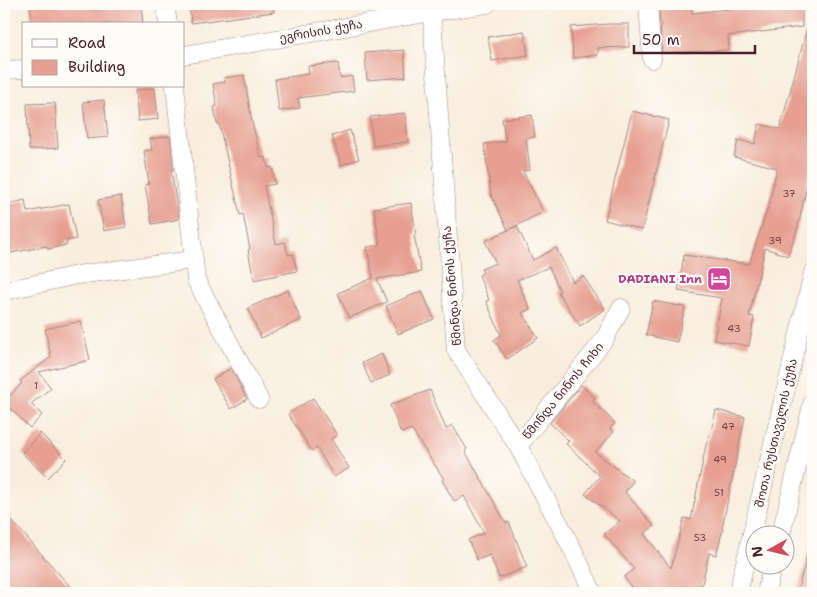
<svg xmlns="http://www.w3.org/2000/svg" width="817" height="597" viewBox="0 0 817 597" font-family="'Shantell Sans','Noto Sans Georgian',sans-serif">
	<rect width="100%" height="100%" fill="#fdfcf7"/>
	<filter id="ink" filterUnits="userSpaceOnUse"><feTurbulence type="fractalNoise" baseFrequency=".02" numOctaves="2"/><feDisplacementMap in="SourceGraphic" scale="10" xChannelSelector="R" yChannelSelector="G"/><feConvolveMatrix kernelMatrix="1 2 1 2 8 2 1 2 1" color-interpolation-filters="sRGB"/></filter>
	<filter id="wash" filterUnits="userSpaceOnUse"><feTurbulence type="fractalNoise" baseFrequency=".0096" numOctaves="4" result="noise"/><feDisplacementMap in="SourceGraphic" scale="20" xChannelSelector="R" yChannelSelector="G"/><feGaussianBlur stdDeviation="1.12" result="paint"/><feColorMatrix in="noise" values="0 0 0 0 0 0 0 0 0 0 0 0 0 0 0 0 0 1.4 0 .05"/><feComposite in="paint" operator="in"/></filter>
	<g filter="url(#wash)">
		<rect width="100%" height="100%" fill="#f9eddd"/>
		<g id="blocks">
			<g fill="#e69f90">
				<polygon points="30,4 57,4 57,6 87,4 141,4 143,24 32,24"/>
				<polygon points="189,4 273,4 274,12 191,23"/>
				<polygon points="775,4 802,4 802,27 728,36 729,50 662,53 659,7 691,7 692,13"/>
				<polygon points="809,21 813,21 813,157 798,227 788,256 765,248 749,316 754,317 749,346 714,340 722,298 678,291 684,255 749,264 768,207 777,168 734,157 738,140 755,144 759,124 780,129"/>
				<polygon points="609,24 629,24 629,47 598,48 598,55 573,58 571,27"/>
				<polygon points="524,31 528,55 492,61 488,37"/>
				<polygon points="404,50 406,77 367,80 365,53"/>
				<polygon points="338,63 340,78 352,76 354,91 298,98 300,108 279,111 275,79 309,74 308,66"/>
				<polygon points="244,75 252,122 261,158 266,157 268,168 272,167 275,184 264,186 276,244 285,242 288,255 293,254 297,271 254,280 248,250 250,249 243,214 240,215 219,124 217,124 214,107 217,106 213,84 225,82 224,78"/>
				<polygon points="155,88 158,119 138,121 135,90"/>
				<polygon points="104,100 108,137 87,139 83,102"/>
				<polygon points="55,103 58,148 29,150 27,104"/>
				<polygon points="632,111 669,120 642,230 605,220"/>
				<polygon points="405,113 408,142 373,146 370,117"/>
				<polygon points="532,115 535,137 526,138 530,170 523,171 543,212 508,230 491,195 484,144 506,141 502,119"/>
				<polygon points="350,130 359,159 341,165 332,136"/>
				<polygon points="170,136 173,170 171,170 179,219 152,224 145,185 149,184 144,151 152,150 150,139"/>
				<polygon points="121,196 126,227 104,231 98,200"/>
				<polygon points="25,200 27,212 69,204 76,239 66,241 67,245 48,249 47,246 6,254 4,243 4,205"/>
				<polygon points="411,203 416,234 414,235 421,272 377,279 387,302 349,318 338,293 373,278 367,247 380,245 374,208"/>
				<polygon points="517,226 533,260 556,248 573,282 583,276 605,309 580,326 558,292 560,291 549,267 517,280 530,309 522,313 538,338 507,359 494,340 501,335 486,301 489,300 479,275 483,273 481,269 496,263 485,241"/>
				<polygon points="288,290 301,320 261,338 248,308"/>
				<polygon points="422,291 434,319 398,334 386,306"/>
				<polygon points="653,301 685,307 677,342 646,335"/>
				<polygon points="81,321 90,360 39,372 51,388 31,404 42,415 30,428 4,402 22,383 20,381 51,357 45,329"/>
				<polygon points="382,354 390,375 371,383 362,363"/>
				<polygon points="231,368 247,399 231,409 213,379"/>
				<polygon points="581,385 595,398 592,401 615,423 610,429 614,432 595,452 633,481 625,492 654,526 644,534 671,568 684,518 691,520 706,445 711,431 716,410 745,417 722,528 723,529 716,555 709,553 700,593 636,593 624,577 634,569 604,534 620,521 585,494 600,476 566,444 569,441 550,423"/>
				<polygon points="430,390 446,429 452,425 467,449 465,451 506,523 509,522 527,567 499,578 490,555 477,560 468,540 484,533 464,496 454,501 442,480 444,479 411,429 401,433 390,405"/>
				<polygon points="313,398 337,435 331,439 349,468 334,477 317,448 312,451 288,414"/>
				<polygon points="40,433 66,459 48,478 22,453"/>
				<polygon points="4,512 76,593 4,593"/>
				<polygon points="809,548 813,549 813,593 797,593"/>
			</g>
		</g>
	</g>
	<g filter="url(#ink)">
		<use href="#blocks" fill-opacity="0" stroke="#a28684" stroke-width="1"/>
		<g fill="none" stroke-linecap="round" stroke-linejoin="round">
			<defs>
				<g id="minor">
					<polyline points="165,4 168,24"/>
					<polyline points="431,4 456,350 518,446 574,552 593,593"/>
					<polyline points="648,4 652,59"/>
					<polyline points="184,55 432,12 487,4"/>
					<polyline points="4,70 24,69"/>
					<polyline points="175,86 196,280 259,399"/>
					<polyline points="4,291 77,275 193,260"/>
					<polyline points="518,446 604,340 621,308"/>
					<polyline points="781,534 813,401"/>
					<polyline points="738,593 813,273"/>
					<polyline points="766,593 773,564"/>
				</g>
			</defs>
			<use href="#minor" stroke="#a28684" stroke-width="19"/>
			<use href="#minor" stroke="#fff" stroke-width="18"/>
		</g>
	</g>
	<defs>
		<symbol id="hotel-square" viewBox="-11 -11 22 22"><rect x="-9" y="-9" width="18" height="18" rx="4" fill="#d1479c" stroke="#fdfcf7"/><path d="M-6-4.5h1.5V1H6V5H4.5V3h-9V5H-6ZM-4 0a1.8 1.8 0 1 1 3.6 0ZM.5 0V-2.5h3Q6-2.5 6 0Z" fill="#fff"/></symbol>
	</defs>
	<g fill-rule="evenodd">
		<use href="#hotel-square" x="705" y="265" width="28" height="28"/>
	</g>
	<g text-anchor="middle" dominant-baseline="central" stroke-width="5" stroke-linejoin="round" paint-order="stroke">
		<g font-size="10" fill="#713f44">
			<text x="789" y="193">37</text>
			<text x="775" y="240">39</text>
			<text x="734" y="328">43</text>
			<text x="36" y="385">1</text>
			<text x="728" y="426">47</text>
			<text x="720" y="459">49</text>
			<text x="719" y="492">51</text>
			<text x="700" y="537">53</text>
		</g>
		<g font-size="12" fill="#4a1f2b" stroke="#fdfcf7">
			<text transform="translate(321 31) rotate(-10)">ეგრისის ქუჩა</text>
			<text transform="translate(452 286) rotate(-95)">წმინდა ნინოს ქუჩა</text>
			<text transform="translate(563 391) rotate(-51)">წმინდა ნინოს ჩიხი</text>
			<text transform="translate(776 433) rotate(-77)">შოთა რუსთაველის ქუჩა</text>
		</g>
		<g font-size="12" font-weight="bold" fill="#b23c85" stroke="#fdfcf7" text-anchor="end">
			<text x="702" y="279">DADIANI Inn</text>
		</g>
	</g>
	<rect width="817" height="597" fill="none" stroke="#fdfcf7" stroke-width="20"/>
	<rect x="22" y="22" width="162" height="65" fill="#fdfcf7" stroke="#b5a4a5"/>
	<rect x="32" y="39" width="25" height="8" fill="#ffffff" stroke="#b5a4a5"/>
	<text x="68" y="48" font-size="15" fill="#4a1f2b">Road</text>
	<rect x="32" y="60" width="25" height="15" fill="#e69f90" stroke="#b5a4a5"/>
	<text x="68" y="72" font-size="15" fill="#4a1f2b">Building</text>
	<g transform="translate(770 550) rotate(262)"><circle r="24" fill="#fdfcf7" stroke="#b5a4a5"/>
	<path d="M0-4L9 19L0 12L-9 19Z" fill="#d1495b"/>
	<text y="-8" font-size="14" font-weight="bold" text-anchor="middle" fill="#4a1f2b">N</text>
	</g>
	<path d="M634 45v8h121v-8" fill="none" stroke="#4a1f2b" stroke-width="2.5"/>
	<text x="642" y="45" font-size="15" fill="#4a1f2b" stroke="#fdfcf7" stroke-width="4" paint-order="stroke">50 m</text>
</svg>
